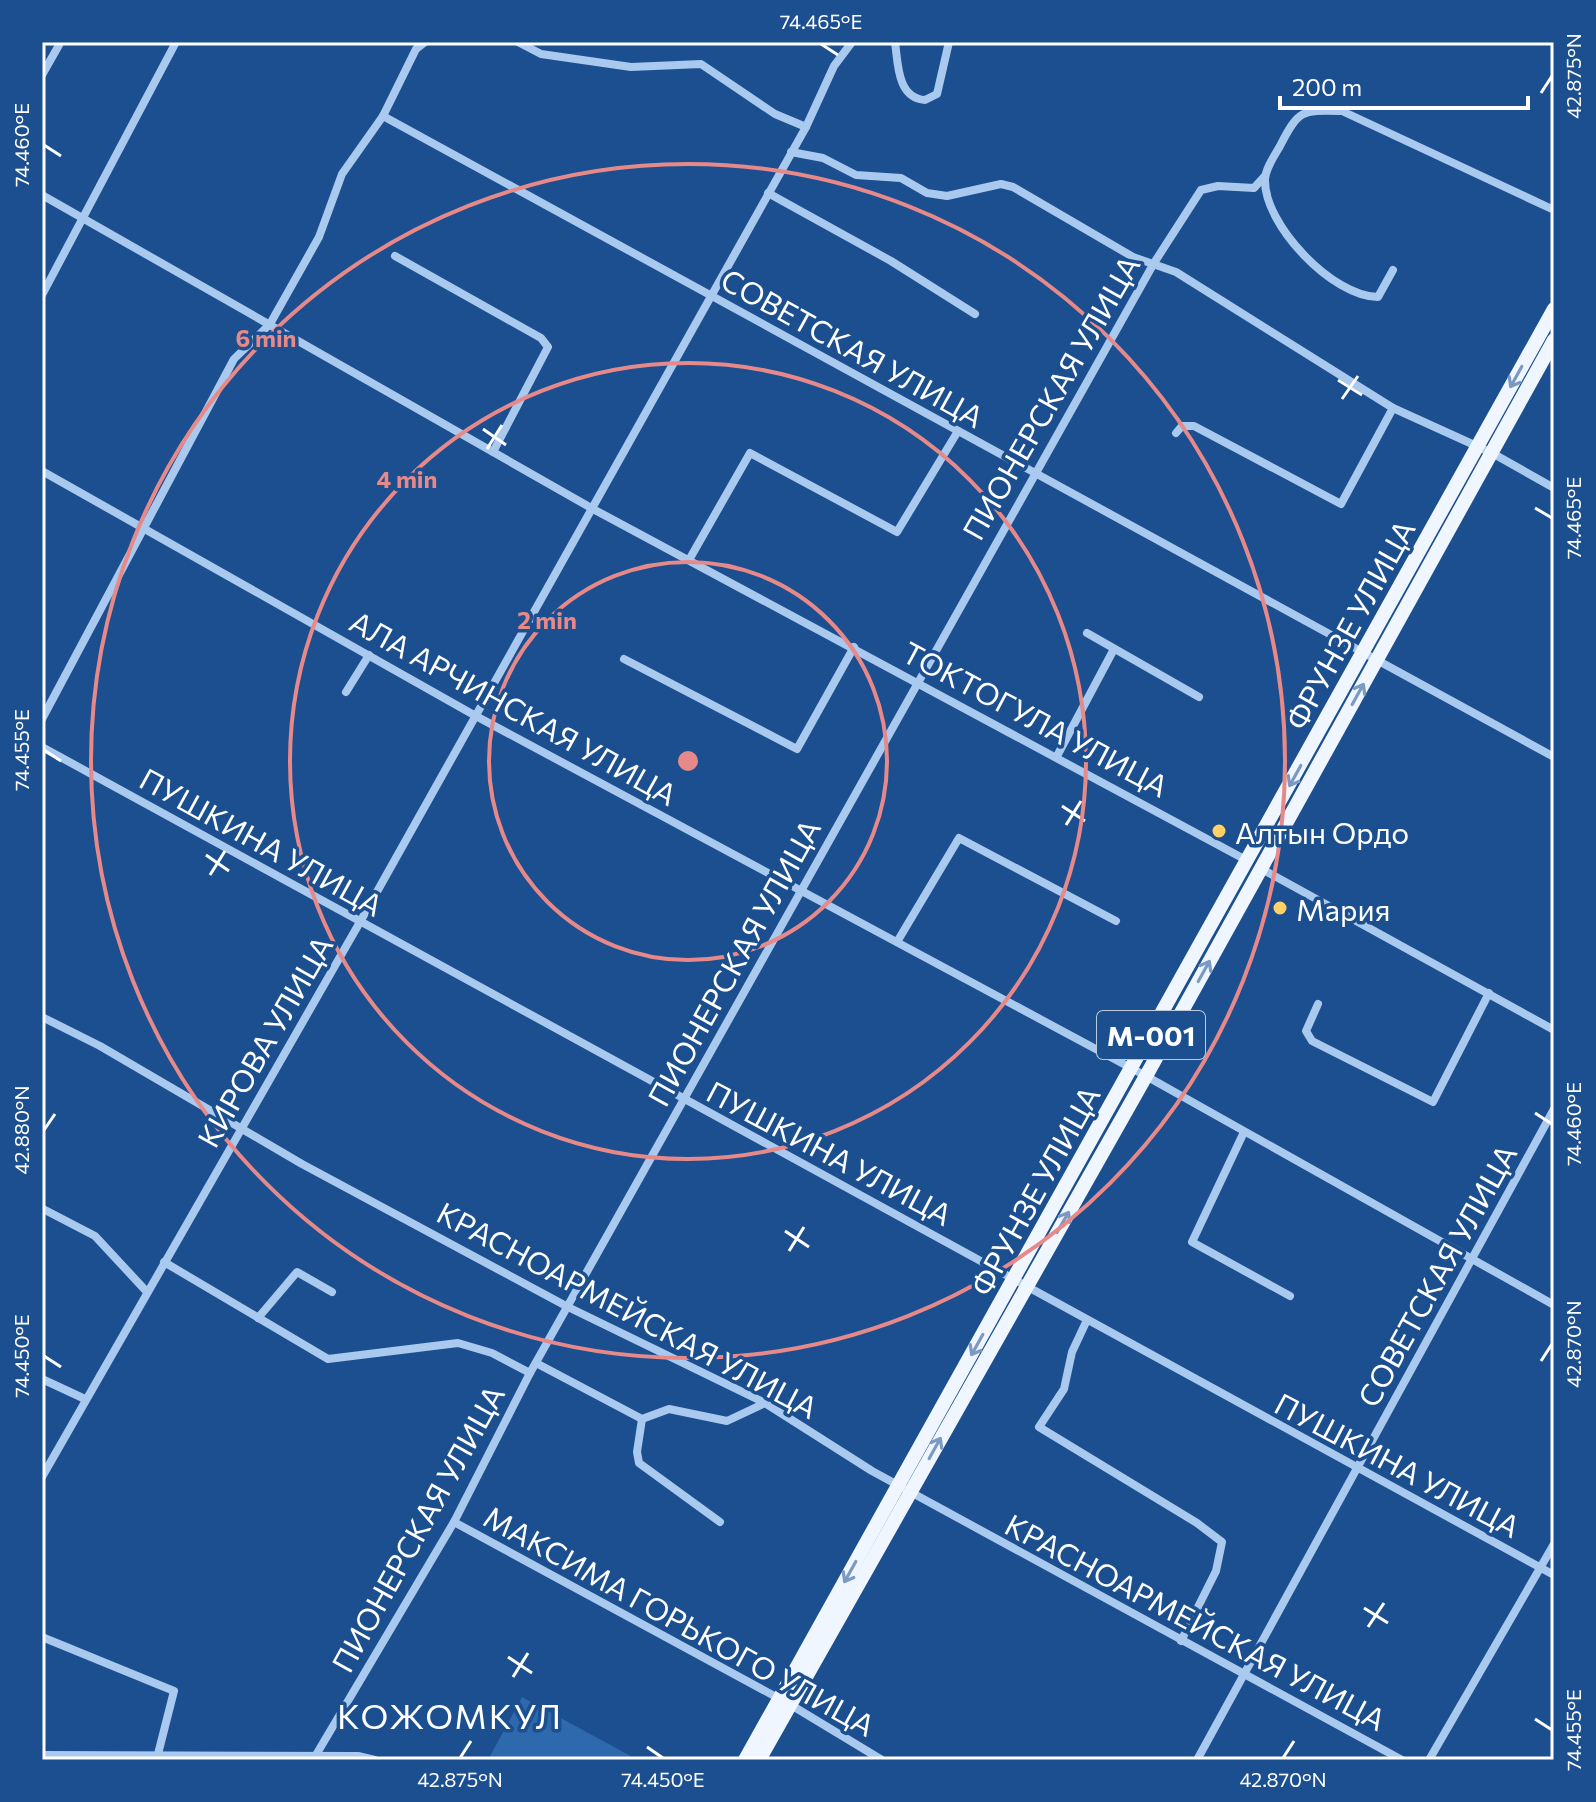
<svg xmlns="http://www.w3.org/2000/svg" width="1596" height="1802" viewBox="0 0 1596 1802" font-family="Commissioner,sans-serif">
	<rect width="100%" height="100%" fill="#1b4f8f"/>
	<polygon fill="#2e69ad" points="522,1697 638,1760 488,1760"/>
	<g fill="none" stroke-linecap="round" stroke-linejoin="round">
		<g stroke="#a9c9ee" stroke-width="8">
			<polyline points="518,42 541,54 631,67 701,64 775,114 806,127"/>
			<path d="M895 42C898 63 897 98 925 100L937 94 949 42"/>
			<polyline points="42,75 59,45"/>
			<polyline points="383,116 1554,757"/>
			<polyline points="791,152 823,158 856,175 901,178 927,193 947,196 1001,184 1013,187 1133,257 1176,272 1393,408 1492,453 1554,488"/>
			<polyline points="768,193 891,261 975,314"/>
			<polyline points="42,195 593,509 1248,861"/>
			<polyline points="395,256 541,338 548,347 493,452"/>
			<path d="M1393 270 1378 297C1333 297 1264 225 1265 180 1265 169 1275 155 1280 146 1299 109 1302 110 1342 111L1554 210"/>
			<polyline points="42,295 176,42"/>
			<polyline points="1176,433 1182,426 1194,426 1341,504 1393,408"/>
			<polyline points="42,471 474,715 1146,1076 1554,1305"/>
			<polyline points="689,560 750,453 897,532 958,431"/>
			<polyline points="1087,633 1199,697"/>
			<polyline points="624,659 797,749 854,647"/>
			<polyline points="346,692 369,655"/>
			<polyline points="42,719 234,359 270,324 319,237 342,174 383,116 416,49 425,42"/>
			<polyline points="42,747 1554,1575"/>
			<polyline points="1057,756 1114,649"/>
			<polyline points="1260,868 1554,1030"/>
			<polyline points="897,942 959,838 1116,921"/>
			<polyline points="1318,1004 1306,1031 1312,1041 1433,1102 1489,993"/>
			<polyline points="42,1017 100,1046 302,1164 568,1307 765,1403 872,1471 1402,1760"/>
			<polyline points="1244,1132 1192,1242 1290,1296"/>
			<polyline points="45,1210 95,1236 147,1292"/>
			<polyline points="164,1262 328,1359 458,1343 492,1353 530,1373"/>
			<polyline points="258,1318 297,1272 332,1292"/>
			<polyline points="1087,1320 1072,1352 1064,1389 1039,1427 1197,1523 1222,1542 1216,1571 1181,1641"/>
			<polyline points="536,1363 642,1419 669,1409 727,1421 765,1403"/>
			<polyline points="42,1379 85,1399"/>
			<polyline points="642,1419 637,1452 639,1463 720,1522"/>
			<polyline points="42,1477 360,922 806,127 834,66 852,42"/>
			<polyline points="454,1522 791,1705 882,1760"/>
			<polyline points="42,1637 174,1691 157,1758"/>
			<polyline points="42,1755 358,1756 375,1760"/>
			<polyline points="313,1760 454,1522 530,1373 1154,263 1201,190 1218,186 1254,188 1264,177"/>
			<polyline points="1197,1760 1554,1109"/>
			<polyline points="1429,1760 1554,1544"/>
		</g>
		<g stroke="#f0f6ff" stroke-width="14">
			<polyline points="745,1760 1554,309"/>
			<polyline points="759,1760 1146,1076 1554,340"/>
		</g>
	</g>
	<defs><path id="oneway-shaft" d="M-6 0H5M1.5-3L5.5 0L1.5 3" fill="none" stroke-width="1.6" stroke-linecap="round" stroke-linejoin="round" transform="scale(2)"/></defs>
	<g stroke="#7b9ac1">
		<use href="#oneway-shaft" transform="translate(1516 377) rotate(119)"/>
		<use href="#oneway-shaft" transform="translate(1358 694) rotate(-61)"/>
		<use href="#oneway-shaft" transform="translate(1295 776) rotate(119)"/>
		<use href="#oneway-shaft" transform="translate(1204 971) rotate(-61)"/>
		<use href="#oneway-shaft" transform="translate(1063 1222) rotate(-60)"/>
		<use href="#oneway-shaft" transform="translate(977 1345) rotate(119)"/>
		<use href="#oneway-shaft" transform="translate(935 1448) rotate(-61)"/>
		<use href="#oneway-shaft" transform="translate(850 1572) rotate(119)"/>
	</g>
	<path fill="none" stroke="#fff" stroke-width="3" d="M821 44 838 55M1541 93 1552 76M44 145 61 156M1338 380 1362 395M1342 399 1358 376M483 429 506 445M487 449 502 425M1535 508 1552 518M44 750 61 761M1062 806 1085 821M1066 825 1081 801M206 855 229 871M210 875 225 851M1535 1113 1552 1124M44 1130 55 1114M785 1231 809 1247M789 1251 804 1227M44 1356 61 1367M1541 1361 1552 1344M1364 1608 1388 1623M1368 1627 1384 1603M508 1657 532 1673M513 1677 528 1653M1535 1719 1552 1730M647 1747 663 1758M460 1758 471 1741M1283 1758 1294 1741"/>
	<g fill="none" stroke="#e88989" stroke-width="4">
		<circle cx="688" cy="761" r="199"/>
		<circle cx="688" cy="761" r="398"/>
		<circle cx="688" cy="761" r="597"/>
	</g>
	<g fill="#ffd166" stroke="#1b4f8f" stroke-width="3">
		<circle cx="1219" cy="831" r="8"/>
		<circle cx="1280" cy="908" r="8"/>
	</g>
	<g text-anchor="middle" dominant-baseline="central" stroke-width="7" stroke-linejoin="round" paint-order="stroke">
		<rect fill="#1b4f8f" stroke="#bbcadd" stroke-width="2" x="1097" y="1011" width="108" height="48" rx="6"/>
		<g font-size="28" font-weight="bold" fill="#fff">
			<text x="1151" y="1035">M-001</text>
		</g>
		<g font-size="30" fill="#fff" stroke="#1b4f8f">
			<text transform="translate(853 347) rotate(29)">СОВЕТСКАЯ УЛИЦА</text>
			<text transform="translate(1050 397) rotate(-60)">ПИОНЕРСКАЯ УЛИЦА</text>
			<text transform="translate(1349 624) rotate(-61)">ФРУНЗЕ УЛИЦА</text>
			<text transform="translate(514 707) rotate(29)">АЛА АРЧИНСКАЯ УЛИЦА</text>
			<text transform="translate(1036 718) rotate(28)">ТОКТОГУЛА УЛИЦА</text>
			<text transform="translate(262 841) rotate(29)">ПУШКИНА УЛИЦА</text>
			<text transform="translate(733 962) rotate(-61)">ПИОНЕРСКАЯ УЛИЦА</text>
			<text transform="translate(264 1041) rotate(-60)">КИРОВА УЛИЦА</text>
			<text transform="translate(830 1152) rotate(28)">ПУШКИНА УЛИЦА</text>
			<text transform="translate(1034 1190) rotate(-61)">ФРУНЗЕ УЛИЦА</text>
			<text transform="translate(1436 1275) rotate(-61)">СОВЕТСКАЯ УЛИЦА</text>
			<text transform="translate(628 1309) rotate(28)">КРАСНОАРМЕЙСКАЯ УЛИЦА</text>
			<text transform="translate(1398 1464) rotate(28)">ПУШКИНА УЛИЦА</text>
			<text transform="translate(417 1528) rotate(-61)">ПИОНЕРСКАЯ УЛИЦА</text>
			<text transform="translate(680 1620) rotate(29)">МАКСИМА ГОРЬКОГО УЛИЦА</text>
			<text transform="translate(1196 1621) rotate(28)">КРАСНОАРМЕЙСКАЯ УЛИЦА</text>
		</g>
		<g font-size="30" fill="#fff" stroke="#1b4f8f" text-anchor="start">
			<text x="1235" y="831">Алтын Ордо</text>
			<text x="1296" y="908">Мария</text>
		</g>
		<g font-size="34" letter-spacing="2" fill="#fff" stroke="#1b4f8f">
			<text x="450" y="1715">КОЖОМКУЛ</text>
		</g>
	</g>
	<circle cx="688" cy="761" r="12" fill="#e88989" stroke="#1b4f8f" stroke-width="4"/>
	<g font-size="24" text-anchor="middle" font-weight="bold" fill="#e88989" stroke="#1b4f8f" stroke-width="7" stroke-linejoin="round" paint-order="stroke">
		<text x="266" y="347">6 min</text>
		<text x="407" y="488">4 min</text>
		<text x="547" y="629">2 min</text>
	</g>
	<rect width="1596" height="1802" fill="none" stroke="#1b4f8f" stroke-width="88"/>
	<path d="M1280 96v12h248v-12" fill="none" stroke="#ffffff" stroke-width="4"/>
	<text x="1292" y="96" font-size="24" fill="#ffffff" stroke="#1b4f8f" stroke-width="6" paint-order="stroke">200 m</text>
	<rect x="44" y="44" width="1508" height="1714" fill="none" stroke="#fff" stroke-width="3"/>
	<g font-size="20" text-anchor="middle" fill="#fff">
		<text x="821" y="29">74.465°E</text>
		<text transform="translate(1574 76) rotate(-90)" y="7">42.875°N</text>
		<text transform="translate(22 145) rotate(-90)" y="7">74.460°E</text>
		<text transform="translate(1574 518) rotate(-90)" y="7">74.465°E</text>
		<text transform="translate(22 750) rotate(-90)" y="7">74.455°E</text>
		<text transform="translate(1574 1124) rotate(-90)" y="7">74.460°E</text>
		<text transform="translate(22 1130) rotate(-90)" y="7">42.880°N</text>
		<text transform="translate(1574 1344) rotate(-90)" y="7">42.870°N</text>
		<text transform="translate(22 1356) rotate(-90)" y="7">74.450°E</text>
		<text transform="translate(1574 1730) rotate(-90)" y="7">74.455°E</text>
		<text x="460" y="1787">42.875°N</text>
		<text x="663" y="1787">74.450°E</text>
		<text x="1283" y="1787">42.870°N</text>
	</g>
</svg>
